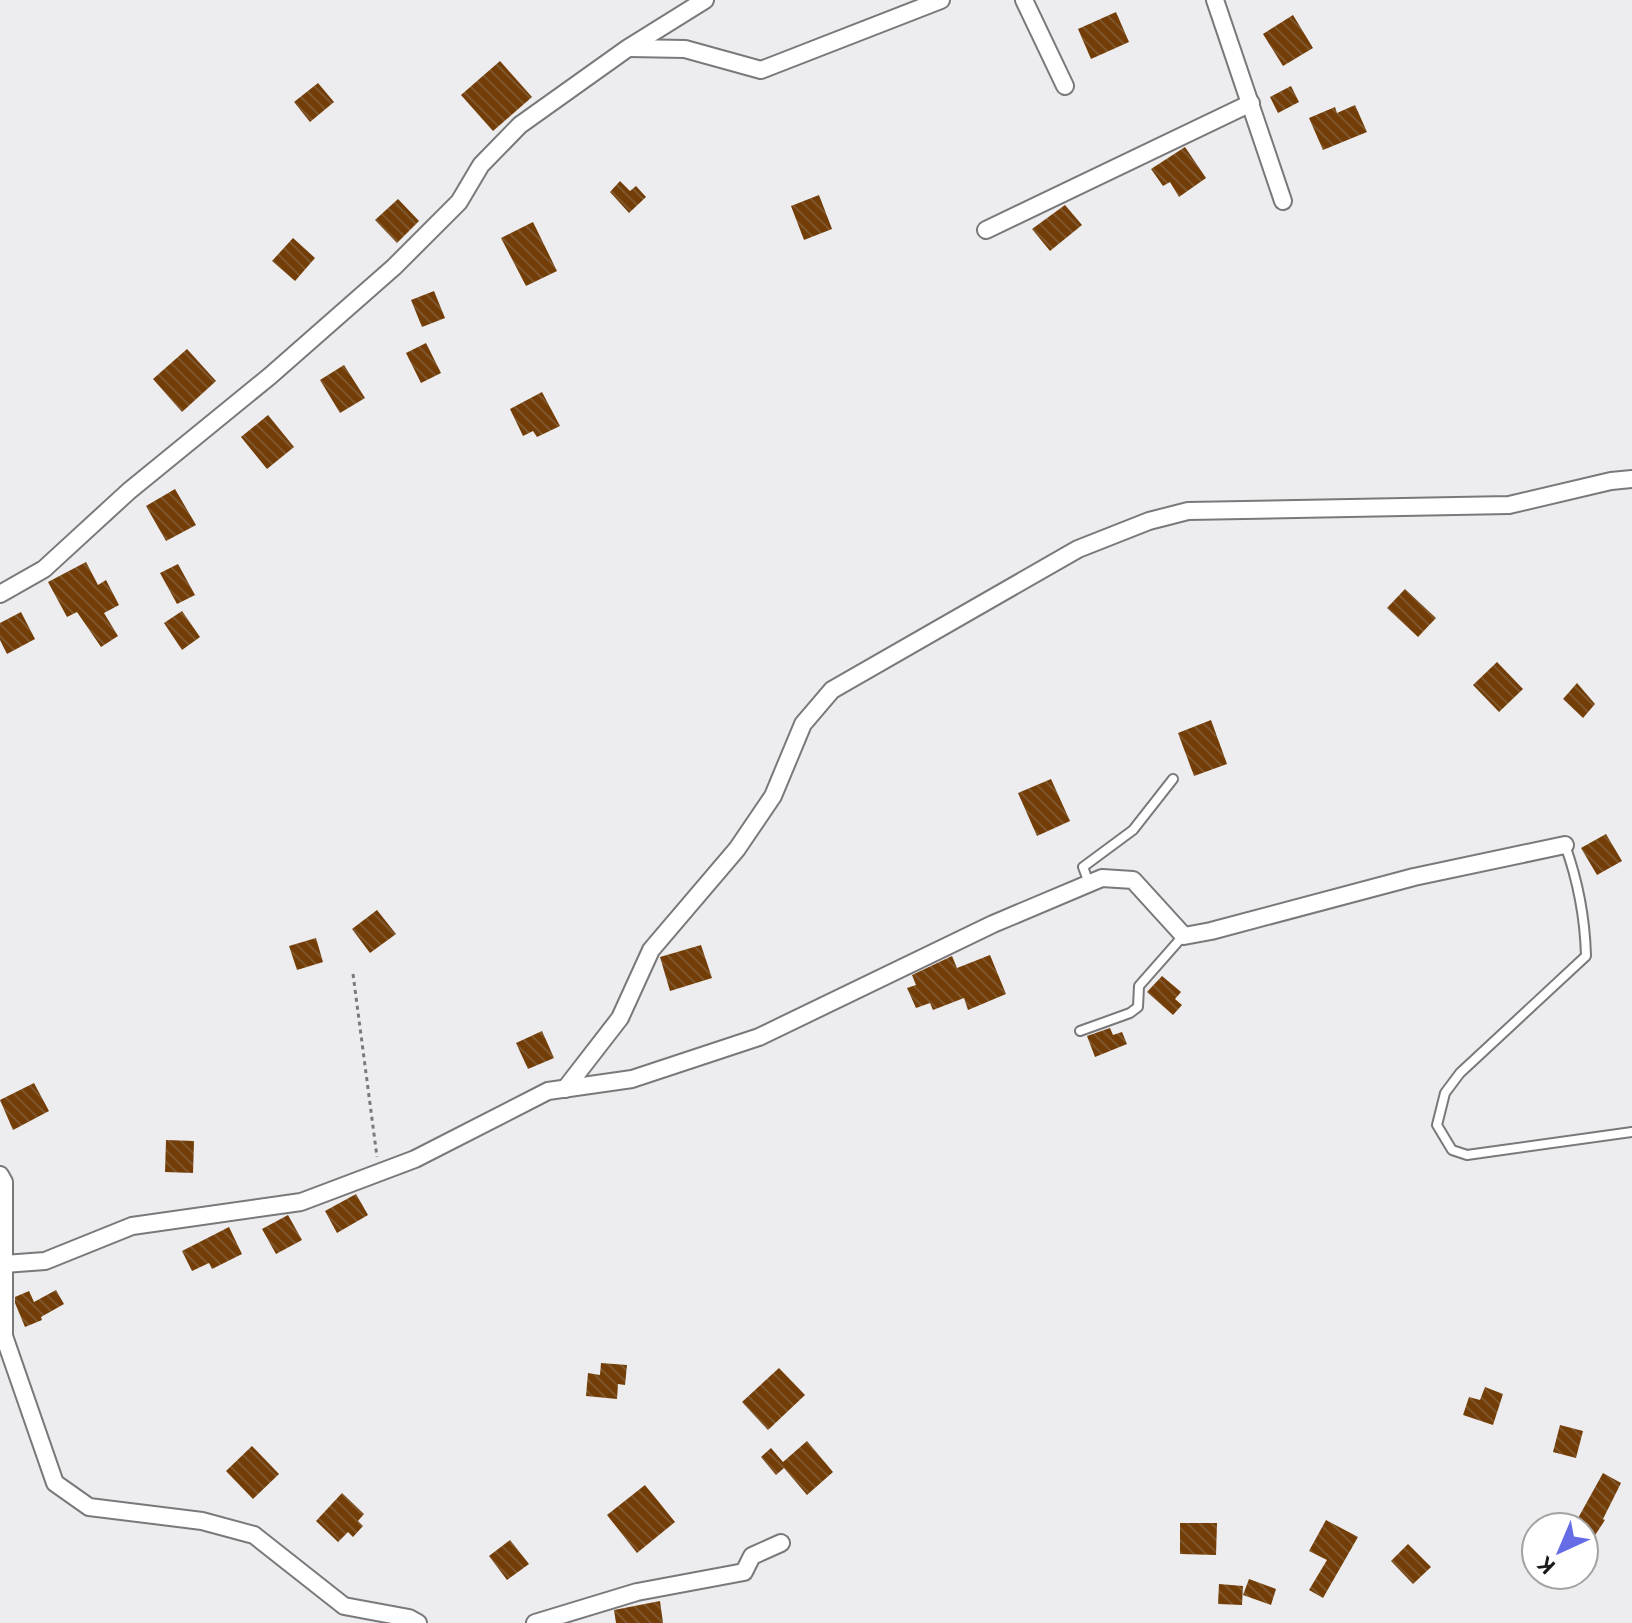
<svg xmlns="http://www.w3.org/2000/svg" width="1632" height="1623" viewBox="0 0 1632 1623" font-family="Barlow,sans-serif">
	<defs>
		<pattern id="building-back-hatch" width="6" height="6" patternUnits="userSpaceOnUse" patternTransform="scale(2)"><rect width="6" height="6" fill="#723d07"/><path d="M-1 5l2 2M0 0l6 6M5-1l2 2" fill="none" stroke="#80562b"/></pattern>
	</defs>
	<rect width="100%" height="100%" fill="#ededef"/>
	<g fill="url(#building-back-hatch)">
		<polygon points="1116,12 1129,42 1091,59 1078,29"/>
		<polygon points="1293,15 1313,48 1283,66 1263,34"/>
		<polygon points="500,61 532,97 493,131 461,95"/>
		<polygon points="318,83 334,102 310,122 294,102"/>
		<polygon points="1291,86 1299,102 1278,113 1270,97"/>
		<polygon points="1355,105 1367,132 1323,150 1309,118 1335,107 1337,113"/>
		<polygon points="1185,147 1206,178 1179,197 1170,182 1163,186 1151,169"/>
		<polygon points="620,181 630,191 636,186 646,197 629,213 610,192"/>
		<polygon points="819,195 832,229 804,240 791,206"/>
		<polygon points="398,199 419,221 397,243 375,220"/>
		<polygon points="1065,205 1082,225 1050,251 1032,229"/>
		<polygon points="533,222 557,271 526,286 501,238"/>
		<polygon points="293,238 315,258 295,281 272,261"/>
		<polygon points="434,291 445,318 422,327 411,300"/>
		<polygon points="426,343 441,373 421,383 406,353"/>
		<polygon points="187,349 216,381 182,412 153,379"/>
		<polygon points="344,365 365,398 340,413 320,380"/>
		<polygon points="542,392 560,426 537,437 533,431 523,436 510,409"/>
		<polygon points="268,415 294,447 267,469 241,437"/>
		<polygon points="175,489 196,525 166,541 146,506"/>
		<polygon points="86,562 98,585 106,580 119,605 104,613 118,636 101,647 77,612 67,617 48,582"/>
		<polygon points="178,564 195,595 177,604 160,573"/>
		<polygon points="1405,589 1436,618 1418,637 1387,608"/>
		<polygon points="182,611 200,637 182,650 164,623"/>
		<polygon points="21,612 35,639 7,654 0,640 0,623"/>
		<polygon points="1497,662 1523,689 1499,712 1473,685"/>
		<polygon points="1577,683 1595,704 1583,718 1563,699"/>
		<polygon points="1211,720 1227,764 1194,776 1178,733"/>
		<polygon points="1051,779 1070,821 1037,836 1018,793"/>
		<polygon points="1606,834 1622,861 1597,875 1581,848"/>
		<polygon points="377,910 396,934 370,953 352,929"/>
		<polygon points="316,938 323,962 297,970 289,946"/>
		<polygon points="701,945 712,978 670,991 660,957"/>
		<polygon points="990,955 1006,994 968,1010 964,998 933,1010 930,1003 916,1008 907,988 916,985 912,975 952,956 957,968"/>
		<polygon points="1162,976 1181,992 1175,999 1182,1005 1173,1015 1147,992"/>
		<polygon points="1110,1028 1113,1035 1122,1032 1127,1044 1095,1057 1087,1036"/>
		<polygon points="542,1031 554,1058 528,1069 516,1043"/>
		<polygon points="34,1083 49,1111 13,1130 0,1100"/>
		<polygon points="166,1140 194,1141 193,1173 165,1172"/>
		<polygon points="356,1194 368,1215 337,1233 325,1211"/>
		<polygon points="288,1215 302,1240 276,1254 262,1229"/>
		<polygon points="229,1227 242,1254 212,1269 209,1263 192,1271 182,1251"/>
		<polygon points="56,1290 64,1304 41,1317 42,1320 25,1327 15,1303 15,1297 29,1291 34,1302"/>
		<polygon points="601,1363 627,1365 625,1385 618,1384 617,1399 586,1396 588,1373 600,1375"/>
		<polygon points="779,1368 805,1395 768,1430 742,1402"/>
		<polygon points="1485,1387 1503,1394 1493,1425 1463,1415 1469,1397 1480,1400"/>
		<polygon points="1560,1425 1583,1431 1576,1458 1553,1452"/>
		<polygon points="807,1441 833,1472 807,1495 784,1468 776,1475 761,1457 771,1448 783,1462"/>
		<polygon points="252,1446 279,1474 253,1499 226,1471"/>
		<polygon points="1603,1473 1621,1483 1603,1519 1605,1520 1584,1552 1584,1524 1577,1520"/>
		<polygon points="645,1485 675,1522 637,1553 607,1515"/>
		<polygon points="342,1493 364,1514 358,1521 363,1526 353,1537 348,1532 338,1542 316,1521"/>
		<polygon points="1326,1520 1358,1537 1323,1598 1309,1590 1327,1560 1309,1551"/>
		<polygon points="1180,1523 1217,1523 1216,1555 1180,1554"/>
		<polygon points="510,1540 529,1564 507,1580 489,1556"/>
		<polygon points="1408,1544 1431,1567 1413,1584 1391,1561"/>
		<polygon points="1249,1579 1276,1589 1271,1605 1243,1595"/>
		<polygon points="1219,1584 1243,1586 1242,1605 1218,1604"/>
		<polygon points="660,1601 663,1623 616,1623 614,1610"/>
	</g>
	<g fill="none" stroke-linecap="round" stroke-linejoin="round">
		<defs>
			<g id="lane">
				<path d="M1565 845C1578 881 1585 918 1586 956L1460 1073 1445 1093 1437 1125 1452 1150 1467 1155 1632 1132"/>
				<polyline points="1089,883 1083,867 1133,830 1173,779"/>
				<polyline points="1080,1031 1130,1013 1138,1007 1139,986 1183,936"/>
			</g>
			<g id="street">
				<polyline points="1024,0 1065,86"/>
				<polyline points="1215,0 1283,201"/>
				<polyline points="629,48 685,49 761,70 941,0"/>
				<polyline points="986,230 1251,103"/>
				<polyline points="0,594 44,569 129,491 270,376 394,267 459,202 481,165 520,125 628,48 705,0"/>
				<polyline points="565,1089 620,1018 651,950 737,849 773,796 803,724 832,690 1078,549 1149,521 1188,511 1509,505 1611,481 1632,479"/>
				<polyline points="0,1175 4,1182 4,1336 55,1483 89,1507 202,1521 254,1535 344,1606 409,1618 418,1623"/>
				<polyline points="4,1264 45,1261 132,1226 301,1202 415,1159 548,1091 632,1079 759,1037 993,924 1102,878 1133,880 1184,936 1211,931 1414,877 1565,845"/>
				<polyline points="535,1623 637,1592 744,1572 752,1556 781,1543"/>
			</g>
		</defs>
		<use href="#lane" stroke="#79797b" stroke-width="12"/>
		<use href="#street" stroke="#79797b" stroke-width="20"/>
		<polyline stroke="#7a7a7b" stroke-width="3" stroke-dasharray="4 4" stroke-linecap="butt" points="353,974 377,1157"/>
		<use href="#lane" stroke="#fff" stroke-width="8"/>
		<use href="#street" stroke="#fff" stroke-width="16"/>
	</g>
	<g transform="translate(1560 1551) rotate(224)"><circle r="38" fill="#ffffff" stroke="#a3a3a3" stroke-width="2"/>
	<path d="M0-6L14 30L0 20L-14 30Z" fill="#656ce5"/>
	<text y="-12" font-size="22" font-weight="bold" text-anchor="middle" fill="#1a1a1a">K</text>
	</g>
</svg>
